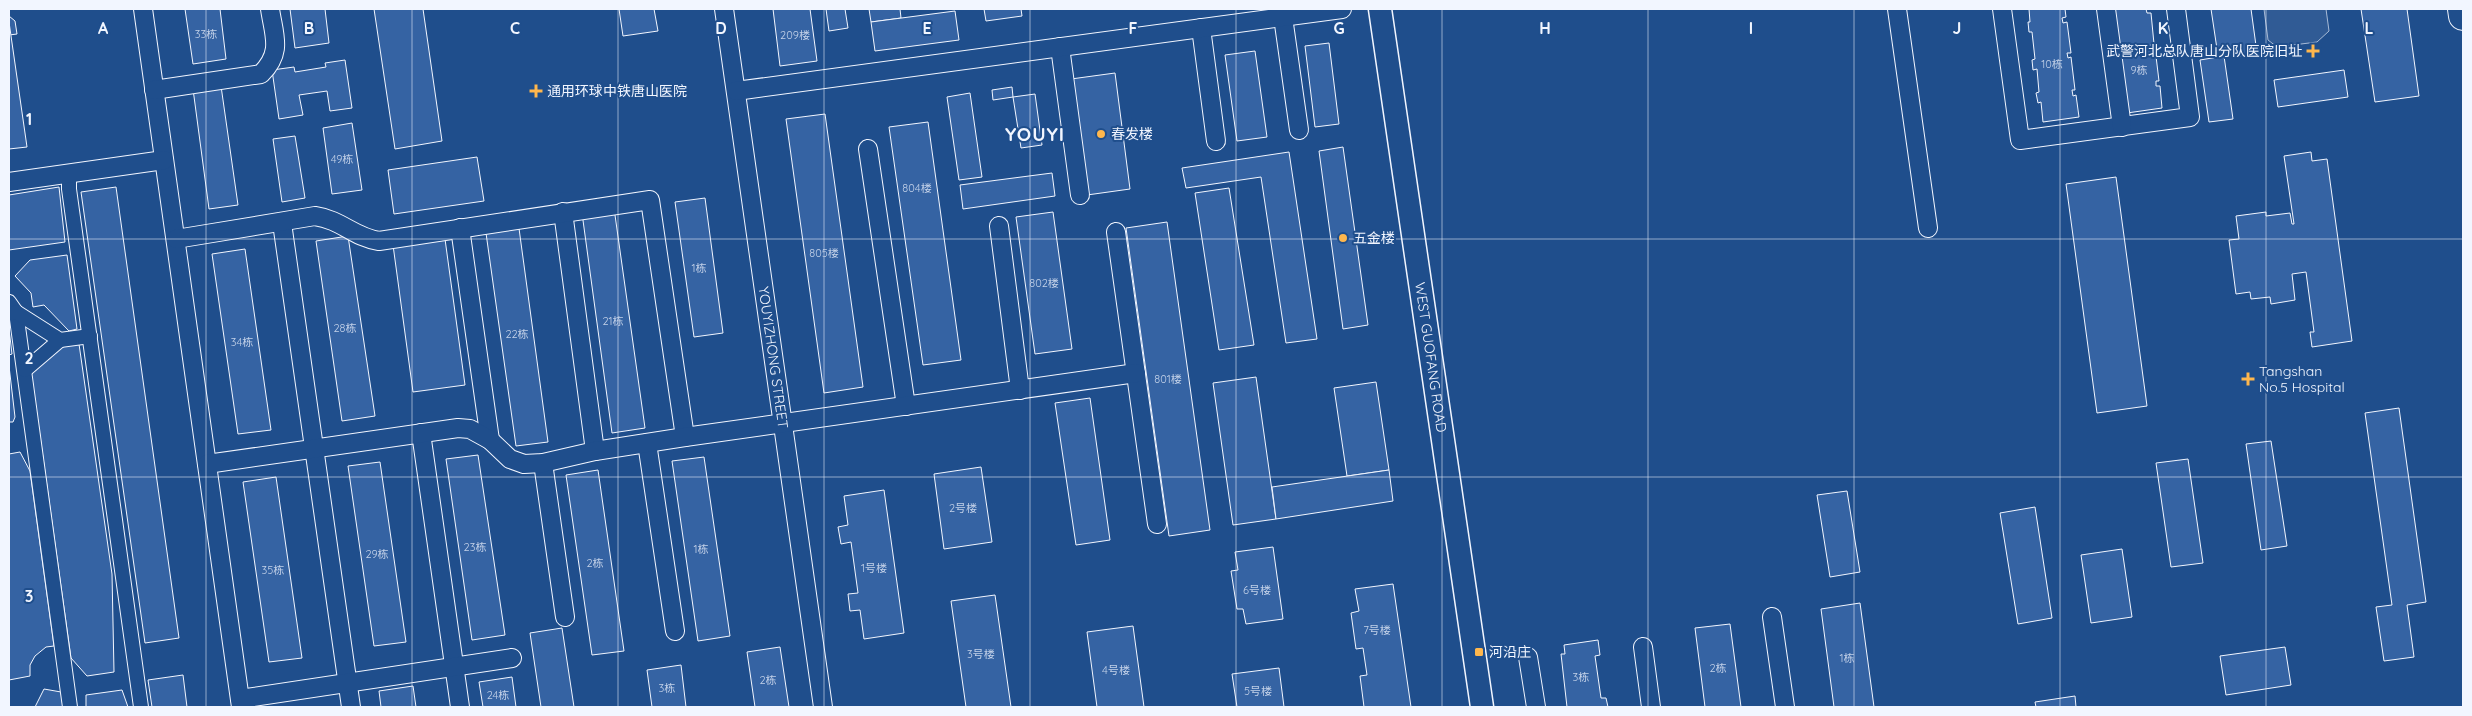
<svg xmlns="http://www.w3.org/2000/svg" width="2472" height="716" viewBox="0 0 2472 716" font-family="Quicksand,'Noto Sans SC',sans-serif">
	<rect width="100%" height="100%" fill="#1f4e8c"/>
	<polygon fill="#305b95" stroke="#a8bbd7" points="2264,9 2326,9 2329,31 2317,42 2277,47 2268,40"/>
	<g fill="#3563a3" stroke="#f2f6ff">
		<polygon points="185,9 220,9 226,59 193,64"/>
		<polygon points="290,9 325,9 329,43 295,48"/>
		<polygon points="374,9 423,9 442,141 395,149"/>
		<polygon points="619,9 654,9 658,31 623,36"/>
		<polygon points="773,9 810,9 817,61 780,66"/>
		<polygon points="826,9 845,9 848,28 829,31"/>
		<polygon points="869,9 900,9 901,18 871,22"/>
		<polygon points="984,9 1021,9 1022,16 986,21"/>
		<polygon points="2029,9 2065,9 2066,17 2062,18 2063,23 2067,22 2071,53 2067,53 2068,58 2071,57 2075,90 2072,90 2073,96 2076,95 2079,117 2043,122 2041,102 2038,103 2036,93 2039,92 2037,69 2033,70 2032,60 2035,59 2032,32 2029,32 2028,22 2030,22"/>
		<polygon points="2113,9 2146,9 2147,13 2151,13 2154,44 2151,44 2151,49 2155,48 2159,81 2156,81 2156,86 2160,86 2162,108 2127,113"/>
		<polygon points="2211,9 2251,9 2257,53 2235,57 2233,47 2217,49"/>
		<polygon points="2361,9 2407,9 2419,96 2375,102"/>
		<polygon points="955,11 959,40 875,51 871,22"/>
		<polygon points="9,16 15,21 17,34 9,35"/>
		<polygon points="9,22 27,147 9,149"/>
		<polygon points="1329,43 1339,124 1315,127 1305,46"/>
		<polygon points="1255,51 1267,137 1237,141 1225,55"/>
		<polygon points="2224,56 2233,119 2209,122 2200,60"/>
		<polygon points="345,60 352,108 330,111 327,91 299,95 303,115 279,119 272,70 294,67 295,72 326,67 325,63"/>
		<polygon points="2344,70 2348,97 2278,107 2274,80"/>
		<polygon points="1115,73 1130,189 1087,195 1071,79"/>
		<polygon points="221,86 238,205 209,209 193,89"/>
		<polygon points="1012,87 1013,97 993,100 992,90"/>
		<polygon points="970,93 982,177 959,180 947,97"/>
		<polygon points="1035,94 1042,145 1021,148 1013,97"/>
		<polygon points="825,114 863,387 824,393 786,119"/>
		<polygon points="928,122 961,360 923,365 889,127"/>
		<polygon points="352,123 362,190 332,194 323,128"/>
		<polygon points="295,136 305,198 282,202 273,139"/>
		<polygon points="1343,147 1368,325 1343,329 1319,151"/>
		<polygon points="1289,152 1317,339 1286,343 1261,177 1186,188 1182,168"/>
		<polygon points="2311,152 2312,161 2327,159 2352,341 2312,347 2310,332 2314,332 2306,272 2292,274 2295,300 2271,304 2270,297 2251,299 2250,292 2236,294 2229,240 2239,239 2236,216 2266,212 2266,216 2290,213 2292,224 2294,224 2284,156"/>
		<polygon points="477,157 484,201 394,214 388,170"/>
		<polygon points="1052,173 1055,196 963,209 960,185"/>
		<polygon points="2116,177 2147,406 2097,413 2066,184"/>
		<polygon points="59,187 65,242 9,250 9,195"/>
		<polygon points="116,187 179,638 145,643 81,192"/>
		<polygon points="1229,188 1254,345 1219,350 1195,193"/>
		<polygon points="705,198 723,333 694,337 675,202"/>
		<polygon points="614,208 645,428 612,433 582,213"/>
		<polygon points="1053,212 1072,349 1035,354 1016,217"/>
		<polygon points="518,221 548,442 516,446 485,226"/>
		<polygon points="1167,222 1210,530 1169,536 1126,228"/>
		<polygon points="348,236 375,416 342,421 316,241"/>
		<polygon points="445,239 465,385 413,392 393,245"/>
		<polygon points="245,249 271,430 238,434 212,254"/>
		<polygon points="67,255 77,329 69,331 44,305 33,307 31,293 15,276 30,260"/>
		<polygon points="9,329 12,354 9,355"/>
		<polygon points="79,344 112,574 114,672 87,676 71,658 31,372 58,347"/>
		<polygon points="9,366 15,417 13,422 9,422"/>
		<polygon points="1256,377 1276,519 1233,525 1213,383"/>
		<polygon points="1376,382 1389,470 1347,476 1334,388"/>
		<polygon points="1090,398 1110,540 1076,545 1055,403"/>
		<polygon points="2399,408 2426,602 2407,605 2414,657 2384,661 2376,607 2392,605 2365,413"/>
		<polygon points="2271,441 2287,546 2261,550 2246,444"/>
		<polygon points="20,452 30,471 54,646 46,647 35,656 30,665 30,676 9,680 9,454"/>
		<polygon points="478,455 505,635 472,640 446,459"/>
		<polygon points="704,457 730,636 698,641 672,461"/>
		<polygon points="2188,459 2203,563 2171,567 2156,463"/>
		<polygon points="380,462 406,642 374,646 348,466"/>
		<polygon points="981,467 992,542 944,549 934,474"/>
		<polygon points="598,470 624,651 592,655 566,475"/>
		<polygon points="1389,470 1393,501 1276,519 1272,487"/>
		<polygon points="276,477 302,658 269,662 243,482"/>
		<polygon points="884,490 904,633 864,639 860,610 850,611 848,594 858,593 851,542 841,544 838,527 848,525 844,496"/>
		<polygon points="1847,491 1860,572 1830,577 1817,495"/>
		<polygon points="2035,507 2052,618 2018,624 2000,513"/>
		<polygon points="1273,547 1283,619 1246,624 1243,609 1237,609 1231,571 1238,570 1235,552"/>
		<polygon points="2122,549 2132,617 2091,623 2081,555"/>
		<polygon points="1393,584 1411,707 1364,707 1360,676 1367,675 1363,648 1356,649 1351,613 1359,611 1355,589"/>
		<polygon points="995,595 1011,707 966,707 951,601"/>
		<polygon points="1860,603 1874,707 1834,707 1821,609"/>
		<polygon points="1730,624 1741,707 1705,707 1695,628"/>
		<polygon points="1133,626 1144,707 1097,707 1087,632"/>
		<polygon points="562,628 574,707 541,707 530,633"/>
		<polygon points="1598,640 1600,655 1595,656 1601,698 1606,698 1608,707 1567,707 1561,654 1565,654 1564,645"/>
		<polygon points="780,647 789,707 755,707 747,652"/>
		<polygon points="2285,647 2291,685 2226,695 2220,656"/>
		<polygon points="681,665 686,707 652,707 647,670"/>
		<polygon points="1279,668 1284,707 1237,707 1232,674"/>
		<polygon points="183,675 187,707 152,707 148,680"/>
		<polygon points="512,677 516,707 483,707 479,682"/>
		<polygon points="413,686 416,707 381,707 379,691"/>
		<polygon points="44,689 61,692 63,707 35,707"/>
		<polygon points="122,690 128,707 86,707 86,695"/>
		<polygon points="2075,696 2076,707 2036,707 2035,702"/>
	</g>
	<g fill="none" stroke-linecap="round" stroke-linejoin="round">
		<defs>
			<g id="pedestrian">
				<polyline points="69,174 69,189 141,707"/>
				<polyline points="9,302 16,312 70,707"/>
				<polyline points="16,312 60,340 90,336"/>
				<polyline points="25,370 60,340"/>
			</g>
			<g id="minor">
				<polyline points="143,9 241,707"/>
				<path id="s1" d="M724 9 823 707"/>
				<polyline points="1897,9 1928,228"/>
				<polyline points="2002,9 2020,140 2190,117 2176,9"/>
				<polyline points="2106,9 2122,127"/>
				<polyline points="1283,17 1299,130"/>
				<polyline points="1201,28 1216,141"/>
				<polyline points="1060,47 1080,195"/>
				<path d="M154 90 261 74C283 52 274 36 270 9"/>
				<polyline points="736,91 1342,9"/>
				<polyline points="868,149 906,406"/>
				<polyline points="9,182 164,160"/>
				<polyline points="563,212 595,451"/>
				<polyline points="282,223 351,707"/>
				<polyline points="999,226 1020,390"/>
				<polyline points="460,228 490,440"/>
				<polyline points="1116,232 1157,524"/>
				<path d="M176 239 315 216C342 220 353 237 379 241L650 200 685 437"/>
				<polyline points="421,433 460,707"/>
				<polyline points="647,443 675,631"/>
				<polyline points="543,463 565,617"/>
				<polyline points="207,464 458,428 470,429 490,440 510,459 524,464 543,463 595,451 685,437 1136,373"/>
				<polyline points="1772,617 1785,707"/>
				<polyline points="1643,647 1651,707"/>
				<polyline points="1528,657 1536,707"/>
				<polyline points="240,699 512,658"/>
			</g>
			<g id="tertiary">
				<path id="s2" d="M1380 9 1482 707"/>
			</g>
			<polyline id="primary" points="2462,9 2463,16"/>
		</defs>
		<use href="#pedestrian" stroke="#f2f6ff" stroke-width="16"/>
		<use href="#minor" stroke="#f2f6ff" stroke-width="20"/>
		<use href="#tertiary" stroke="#f2f6ff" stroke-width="25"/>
		<use href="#primary" stroke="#f2f6ff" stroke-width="30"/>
		<use href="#pedestrian" stroke="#1f4e8c" stroke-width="14"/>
		<use href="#minor" stroke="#1f4e8c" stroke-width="18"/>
		<use href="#tertiary" stroke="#1f4e8c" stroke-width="22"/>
		<use href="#primary" stroke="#1f4e8c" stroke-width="28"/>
	</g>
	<path fill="none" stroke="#f2f6ff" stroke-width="1" stroke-opacity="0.55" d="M206 9V707M412 9V707M618 9V707M824 9V707M1030 9V707M1236 9V707M1442 9V707M1648 9V707M1854 9V707M2060 9V707M2266 9V707M9 239H2463M9 477H2463"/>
	<g fill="#ffb74d" stroke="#1f4e8c" stroke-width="2">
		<path d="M2310.5 43.5h5v5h5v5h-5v5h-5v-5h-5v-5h5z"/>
		<path d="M533.5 83.5h5v5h5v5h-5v5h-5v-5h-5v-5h5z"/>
		<circle cx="1101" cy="134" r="5"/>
		<circle cx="1343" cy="238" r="5"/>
		<path d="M2245.5 371.5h5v5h5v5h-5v5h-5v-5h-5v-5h5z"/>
		<rect x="1474" y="647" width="10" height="10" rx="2.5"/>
	</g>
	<g text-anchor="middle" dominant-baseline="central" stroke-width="4" stroke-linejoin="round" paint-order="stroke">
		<g font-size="11" fill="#c3d1e8">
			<text x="206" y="34">33栋</text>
			<text x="795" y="35">209楼</text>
			<text x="2052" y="64">10栋</text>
			<text x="2139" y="70">9栋</text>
			<text x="342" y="159">49栋</text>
			<text x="917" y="188">804楼</text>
			<text x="824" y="253">805楼</text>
			<text x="699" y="268">1栋</text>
			<text x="1044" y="283">802楼</text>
			<text x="613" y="321">21栋</text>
			<text x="345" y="328">28栋</text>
			<text x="517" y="334">22栋</text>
			<text x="242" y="342">34栋</text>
			<text x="1168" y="379">801楼</text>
			<text x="963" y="508">2号楼</text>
			<text x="475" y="547">23栋</text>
			<text x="701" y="549">1栋</text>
			<text x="377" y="554">29栋</text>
			<text x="595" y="563">2栋</text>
			<text x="874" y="568">1号楼</text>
			<text x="273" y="570">35栋</text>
			<text x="1257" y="590">6号楼</text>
			<text x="1377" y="630">7号楼</text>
			<text x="981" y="654">3号楼</text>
			<text x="1847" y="658">1栋</text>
			<text x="1718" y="668">2栋</text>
			<text x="1116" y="670">4号楼</text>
			<text x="1581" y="677">3栋</text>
			<text x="768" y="680">2栋</text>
			<text x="667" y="688">3栋</text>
			<text x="1258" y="691">5号楼</text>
			<text x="498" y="695">24栋</text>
		</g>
		<g font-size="14" fill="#f2f6ff" stroke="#1f4e8c" text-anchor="start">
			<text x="2302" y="51" text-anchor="end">武警河北总队唐山分队医院旧址</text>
			<text x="547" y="91">通用环球中铁唐山医院</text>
			<text x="1111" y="134">春发楼</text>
			<text x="1353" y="238">五金楼</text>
			<text x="2259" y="371">Tangshan<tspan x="2259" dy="16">No.5 Hospital</tspan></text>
			<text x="1489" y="652">河沿庄</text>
		</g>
		<g font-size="14" fill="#f2f6ff" stroke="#1f4e8c">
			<text stroke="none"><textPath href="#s1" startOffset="352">YOUYIZHONG STREET</textPath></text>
			<text stroke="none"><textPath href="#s2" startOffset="352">WEST GUOFANG ROAD</textPath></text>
		</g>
		<g font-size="19" font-weight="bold" letter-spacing="1" fill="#f2f6ff" stroke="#1f4e8c">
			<text x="1035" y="134">YOUYI</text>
		</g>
	</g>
	<g font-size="16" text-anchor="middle" font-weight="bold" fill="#f2f6ff" stroke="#1f4e8c" stroke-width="4" stroke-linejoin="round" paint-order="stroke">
		<text x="103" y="34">A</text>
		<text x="309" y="34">B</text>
		<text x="515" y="34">C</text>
		<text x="721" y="34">D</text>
		<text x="927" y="34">E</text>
		<text x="1133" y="34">F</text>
		<text x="1339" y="34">G</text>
		<text x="1545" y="34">H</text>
		<text x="1751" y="34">I</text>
		<text x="1957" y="34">J</text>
		<text x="2163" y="34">K</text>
		<text x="2369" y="34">L</text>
		<text x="29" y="125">1</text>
		<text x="29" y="364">2</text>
		<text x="29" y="602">3</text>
	</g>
	<rect width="2472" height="716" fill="none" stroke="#f2f6ff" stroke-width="20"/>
</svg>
